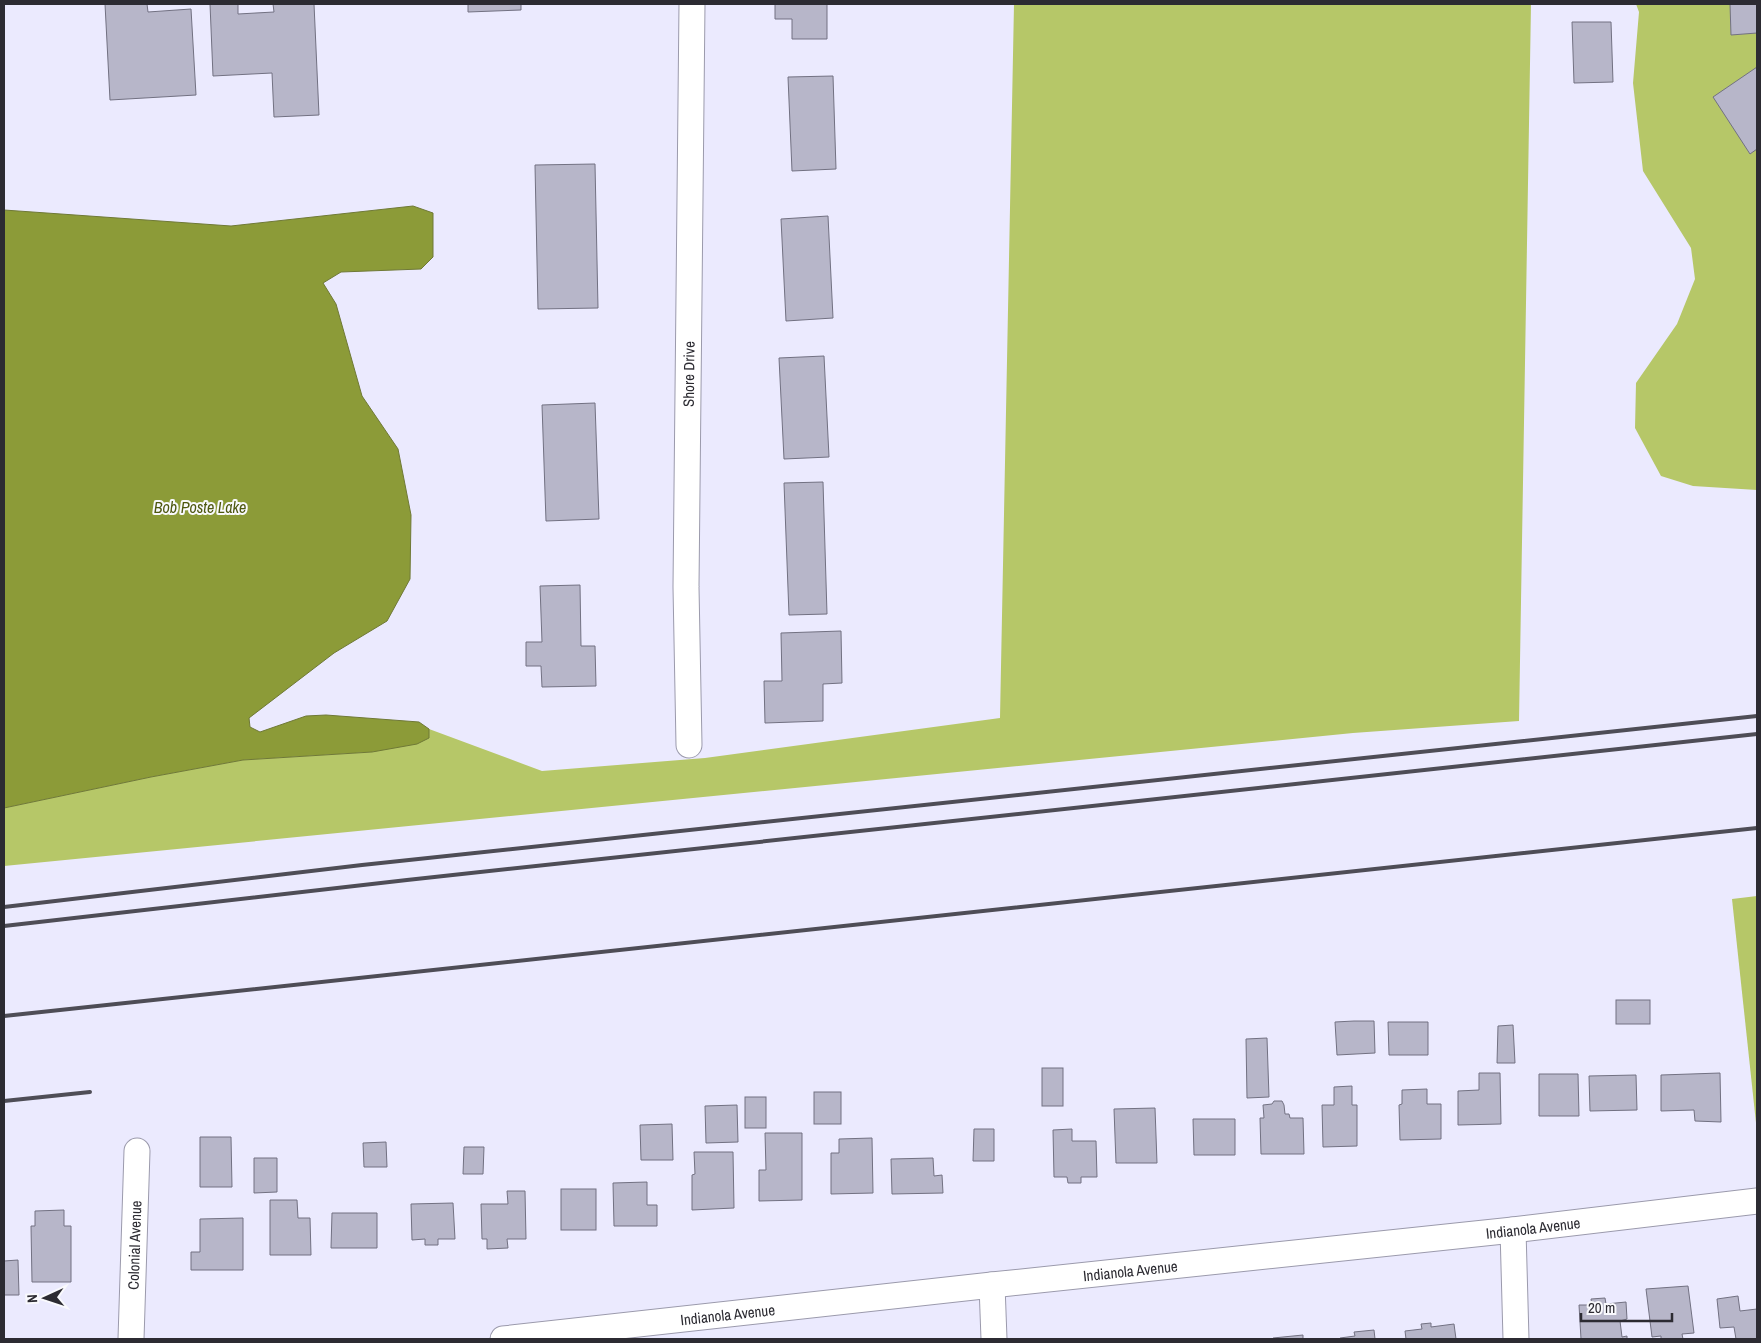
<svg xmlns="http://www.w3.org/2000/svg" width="1761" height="1343" viewBox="0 0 1761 1343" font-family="'Archivo Narrow',sans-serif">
	<rect width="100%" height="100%" fill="#ebeafe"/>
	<g fill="#b6c768">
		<polygon points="1014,4 1531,4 1519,721 1353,733 4,866 4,808 151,777 243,760 372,752 429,738 429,729 542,771 705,758 1000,718"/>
		<polygon points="1636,4 1757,4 1757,490 1693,486 1661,476 1635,428 1636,383 1677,324 1695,279 1691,248 1643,171 1633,83 1639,12"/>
		<polygon points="1757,896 1757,1132 1732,899"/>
	</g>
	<polygon fill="#8c9b38" stroke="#6f7936" points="413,206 433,213 433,257 421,269 341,272 323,283 336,304 362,396 398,449 411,515 410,579 387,621 334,653 249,718 250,727 260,732 306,716 326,715 419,722 429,729 429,738 417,744 372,752 243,760 151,777 4,808 4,210 231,226"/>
	<g fill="#b7b6c9" stroke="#727182">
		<polygon points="105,4 147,4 148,12 191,9 196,95 110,100"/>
		<polygon points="210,4 238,4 238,14 274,12 273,4 314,4 319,115 274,117 272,73 213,76"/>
		<polygon points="468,4 521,4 521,10 468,12"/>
		<polygon points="775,4 827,4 827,39 792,39 792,19 775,19"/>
		<polygon points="1730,4 1757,4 1757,33 1731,35"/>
		<polygon points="1572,22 1611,22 1613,82 1574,83"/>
		<polygon points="1757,67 1757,149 1750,154 1713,97"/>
		<polygon points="833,76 836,169 792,171 788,77"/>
		<polygon points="595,164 598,308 538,309 535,165"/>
		<polygon points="828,216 833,318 786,321 781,219"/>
		<polygon points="824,356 829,457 784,459 779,358"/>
		<polygon points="595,403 599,519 546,521 542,405"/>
		<polygon points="823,482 827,614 789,615 784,483"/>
		<polygon points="580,585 581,646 595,646 596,686 542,687 541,666 526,666 526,642 542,642 540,586"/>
		<polygon points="841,631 842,683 823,684 823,721 765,723 764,681 782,681 781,633"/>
		<rect x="1616" y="1000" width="34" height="24"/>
		<polygon points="1354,1021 1374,1021 1375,1053 1337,1055 1335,1022"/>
		<polygon points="1388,1022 1428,1022 1428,1055 1389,1055"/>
		<polygon points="1513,1025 1515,1063 1497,1063 1498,1026"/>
		<polygon points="1267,1038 1269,1097 1247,1098 1246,1039"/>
		<rect x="1042" y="1068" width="21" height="38"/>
		<polygon points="1479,1073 1500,1073 1501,1124 1458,1125 1458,1091 1479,1090"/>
		<polygon points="1720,1073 1721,1122 1695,1121 1694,1110 1661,1111 1661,1075"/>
		<polygon points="1539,1074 1578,1074 1579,1116 1539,1116"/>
		<polygon points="1636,1075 1637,1110 1590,1111 1589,1076"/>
		<polygon points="1352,1086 1352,1105 1357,1105 1357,1146 1323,1147 1322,1105 1334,1105 1334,1087"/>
		<polygon points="1427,1089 1427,1104 1441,1104 1441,1139 1400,1140 1399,1105 1402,1104 1402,1090"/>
		<rect x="814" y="1092" width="27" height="32"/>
		<rect x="745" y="1097" width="21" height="31"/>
		<polygon points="1274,1101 1282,1101 1284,1105 1285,1114 1289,1114 1290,1118 1303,1118 1304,1154 1261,1154 1260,1118 1264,1118 1263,1105 1272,1104"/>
		<polygon points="737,1105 738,1142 706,1143 705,1106"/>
		<polygon points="1155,1108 1157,1163 1116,1163 1114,1109"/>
		<polygon points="1193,1119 1235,1119 1235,1155 1194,1155"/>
		<polygon points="672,1124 673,1160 641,1160 640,1125"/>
		<polygon points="974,1129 994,1129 994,1161 973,1161"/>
		<polygon points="1072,1129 1072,1141 1096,1141 1097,1177 1081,1177 1081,1183 1068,1183 1067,1177 1054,1177 1053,1130"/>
		<polygon points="765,1133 802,1133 802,1200 759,1201 759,1170 766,1170"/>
		<polygon points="200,1137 231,1137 232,1187 200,1187"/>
		<polygon points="872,1138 873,1193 831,1194 831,1153 839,1153 839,1139"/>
		<polygon points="386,1142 387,1167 364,1167 363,1143"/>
		<polygon points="464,1147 484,1147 483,1174 463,1174"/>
		<polygon points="694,1152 733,1152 734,1208 692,1210 692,1175 695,1174"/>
		<polygon points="254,1158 277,1158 277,1192 254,1193"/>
		<polygon points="933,1158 934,1176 942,1175 943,1193 892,1194 891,1159"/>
		<polygon points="647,1182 647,1205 657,1205 657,1226 614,1226 613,1183"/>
		<rect x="561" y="1189" width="35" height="41"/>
		<polygon points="507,1191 525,1191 526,1239 507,1239 508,1248 487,1249 487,1239 482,1239 481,1204 508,1204"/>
		<polygon points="270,1200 297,1200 298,1218 310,1218 311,1255 270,1255"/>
		<polygon points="453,1203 455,1239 438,1239 438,1245 425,1245 425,1239 412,1240 411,1204"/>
		<polygon points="64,1210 64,1226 71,1226 71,1282 32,1282 31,1226 35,1226 35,1211"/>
		<polygon points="332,1213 377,1213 377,1248 331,1248"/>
		<polygon points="243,1218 243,1270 191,1270 191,1252 200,1252 200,1219"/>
		<polygon points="18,1260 19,1295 4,1295 4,1261"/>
		<polygon points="1688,1286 1694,1333 1682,1334 1683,1339 1661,1339 1661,1336 1652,1337 1646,1289"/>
		<polygon points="1738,1296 1740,1311 1757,1309 1757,1339 1736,1339 1734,1327 1720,1328 1717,1299"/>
		<polygon points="1605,1298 1606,1304 1626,1302 1627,1319 1620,1321 1622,1337 1627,1336 1627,1339 1581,1339 1579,1305 1592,1305 1591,1299"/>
		<polygon points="1431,1323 1431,1327 1454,1324 1456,1339 1406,1339 1405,1331 1422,1329 1421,1324"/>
		<polygon points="1374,1330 1375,1339 1340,1339 1340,1338 1355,1336 1354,1332"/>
		<polygon points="1303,1335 1303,1339 1273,1339 1273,1338"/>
	</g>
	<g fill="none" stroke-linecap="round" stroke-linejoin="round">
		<defs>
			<g id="minor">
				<path id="s1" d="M689 745 686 587 692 4"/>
				<polyline points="1513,1230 1516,1339"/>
				<polyline points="992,1285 994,1339"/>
				<path id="s2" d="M131 1339 137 1151"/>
				<path id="s3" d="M503 1339 992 1285 1513 1230 1757 1201"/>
			</g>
		</defs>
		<use href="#minor" stroke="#9b9aac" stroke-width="27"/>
		<use href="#minor" stroke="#fff" stroke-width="25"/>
		<g stroke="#4e4d56" stroke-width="4">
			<polyline points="4,907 362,865 1757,716"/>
			<polyline points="4,926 407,880 1757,734"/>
			<polyline points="4,1016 1757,828"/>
			<polyline points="4,1101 90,1092"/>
		</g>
	</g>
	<g text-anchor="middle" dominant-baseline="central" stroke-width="4" stroke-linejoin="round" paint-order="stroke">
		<g font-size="15" fill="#2c2b32" stroke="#f9f9fd">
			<text stroke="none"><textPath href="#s1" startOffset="371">Shore Drive</textPath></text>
			<text stroke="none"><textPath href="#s3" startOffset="1036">Indianola Avenue</textPath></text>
			<text stroke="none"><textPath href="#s2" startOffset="94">Colonial Avenue</textPath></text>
			<text stroke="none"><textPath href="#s3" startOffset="631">Indianola Avenue</textPath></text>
			<text stroke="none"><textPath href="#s3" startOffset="226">Indianola Avenue</textPath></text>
		</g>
		<g font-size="16" font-style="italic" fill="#4e5810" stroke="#f9f9fd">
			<text x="200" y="507">Bob Poste Lake</text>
		</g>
	</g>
	<rect width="1761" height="1343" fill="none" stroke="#2c2b32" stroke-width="10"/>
	<g transform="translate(45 1298) rotate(267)" stroke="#f9f9fd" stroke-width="4" paint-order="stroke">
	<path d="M0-4L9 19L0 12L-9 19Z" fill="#2c2b32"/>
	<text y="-8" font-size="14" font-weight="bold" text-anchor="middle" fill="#2c2b32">N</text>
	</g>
	<path d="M1581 1313v8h91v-8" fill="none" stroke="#2c2b32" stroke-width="2.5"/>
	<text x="1588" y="1313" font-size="15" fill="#2c2b32" stroke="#f9f9fd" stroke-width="4" paint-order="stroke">20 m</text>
</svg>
